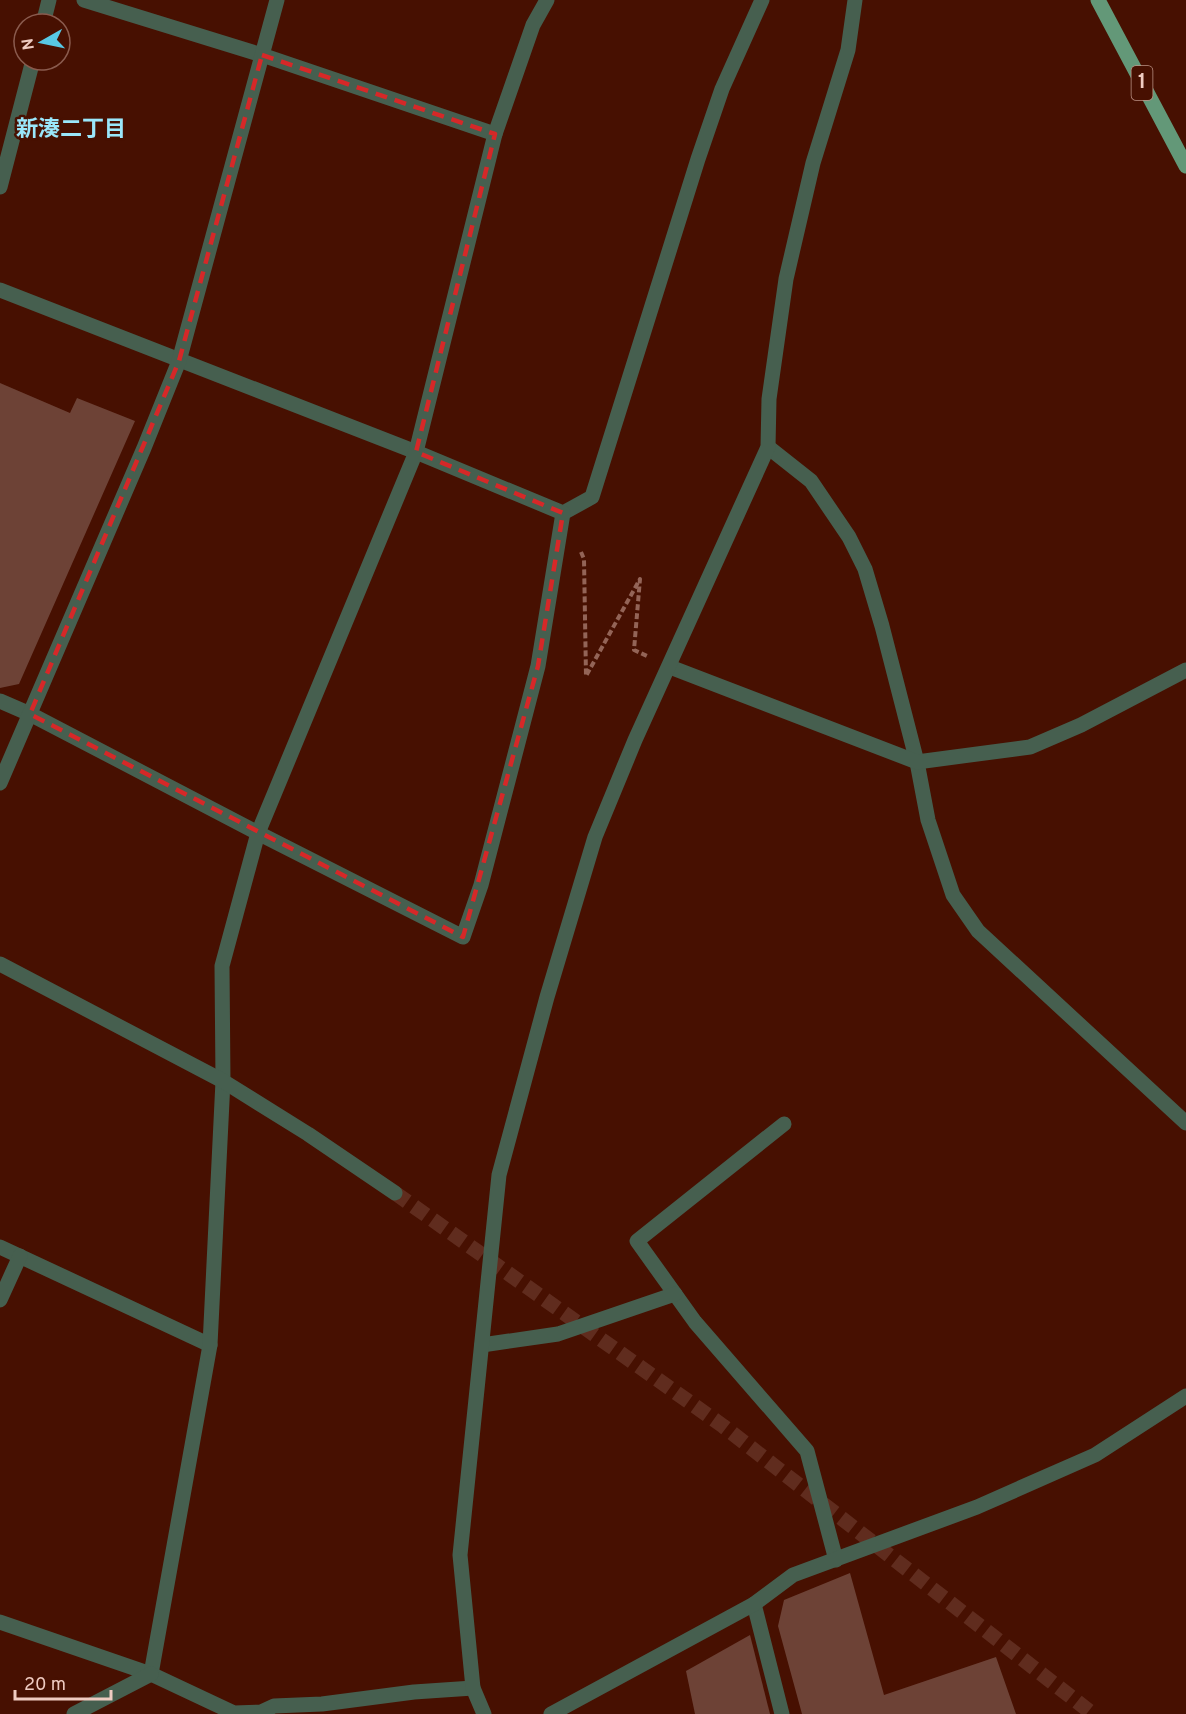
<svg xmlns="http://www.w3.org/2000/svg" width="1186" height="1714" viewBox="0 0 1186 1714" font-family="Overpass,'Noto Sans JP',sans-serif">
	<rect width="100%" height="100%" fill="#471001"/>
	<g fill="#6d4236">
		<polygon points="0,383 70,413 77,398 135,421 19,684 0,688"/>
		<polygon points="850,1573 884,1695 996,1657 1016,1714 802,1714 778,1626 784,1600"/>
		<polygon points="750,1635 770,1714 695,1714 686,1671"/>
	</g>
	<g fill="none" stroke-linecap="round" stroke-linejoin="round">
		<polyline stroke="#602c1e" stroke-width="15" stroke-dasharray="15 8" stroke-linecap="butt" points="395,1193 723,1426 1093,1714"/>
		<polyline stroke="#936457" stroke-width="4" stroke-dasharray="6 3" stroke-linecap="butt" points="581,552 584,559 586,676 640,579 634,650 647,656"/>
		<g stroke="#465f4f" stroke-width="15">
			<polyline points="84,0 262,55 495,134"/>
			<polyline points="43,24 49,0"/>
			<polyline points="0,187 33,60"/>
			<polyline points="0,290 416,452 563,513 592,497 698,159 722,89 762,0"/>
			<polyline points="768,447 811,481 849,537 865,569 882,626 917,762 928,820 953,895 978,931 1186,1123"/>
			<polyline points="670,667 917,762 1030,747 1081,725 1186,670"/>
			<polyline points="0,701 30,714 258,833 463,937 481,885 538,666 563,513"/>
			<polyline points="0,783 144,448 179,361 277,0"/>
			<polyline points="784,1124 637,1241 695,1322 807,1451 836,1560"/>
			<polyline points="0,1247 210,1345"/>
			<polyline points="0,1300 20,1256"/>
			<polyline points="482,1345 558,1334 675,1294"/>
			<polyline points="754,1604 782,1714"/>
			<polyline points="0,1622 151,1674 234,1713 261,1712 274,1706 322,1704 414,1692 473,1688"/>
			<polyline points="151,1674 210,1345 223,1081 222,966 258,833 416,452 495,134 533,25 547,0"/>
			<polyline points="74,1714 151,1674"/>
			<polyline points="484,1714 473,1688 460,1555 499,1175 547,997 595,837 635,740 768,447 769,399 786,279 813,163 848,50 855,0"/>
			<polyline points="551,1714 754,1604 793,1575 977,1507 1095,1455 1186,1396"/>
		</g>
		<polyline stroke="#465f4f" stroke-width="15" points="0,964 223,1081 308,1134 395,1193"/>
		<polyline stroke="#639878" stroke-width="15" points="1098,0 1186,166"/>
	</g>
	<path fill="none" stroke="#d62828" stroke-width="4.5" stroke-dasharray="12 8" stroke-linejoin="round" d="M262 55 495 134 416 452 563 513 538 666 463 937 30 714 179 361Z"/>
	<g text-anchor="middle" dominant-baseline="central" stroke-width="5" stroke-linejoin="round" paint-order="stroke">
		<rect fill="#471001" stroke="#bd9387" stroke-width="1.5" x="1131.5" y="66" width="21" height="34" rx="4.5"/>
		<g font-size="20" font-weight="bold" fill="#efcbc1">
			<text x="1142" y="83">1</text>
		</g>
		<g font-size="22" font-weight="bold" fill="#9ae7fb" stroke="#471001">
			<text x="71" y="130">新湊二丁目</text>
		</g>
	</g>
	<g transform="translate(42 42) rotate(261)"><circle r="28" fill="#471001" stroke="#8a5b4e" stroke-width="1.5"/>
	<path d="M0-4.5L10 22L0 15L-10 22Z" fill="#58c8e4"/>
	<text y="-9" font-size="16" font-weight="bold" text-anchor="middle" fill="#efcbc1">N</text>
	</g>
	<path d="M15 1690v9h96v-9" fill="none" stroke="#efcbc1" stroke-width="3"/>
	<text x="24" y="1690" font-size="18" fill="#efcbc1" stroke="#471001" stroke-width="4.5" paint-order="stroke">20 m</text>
</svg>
